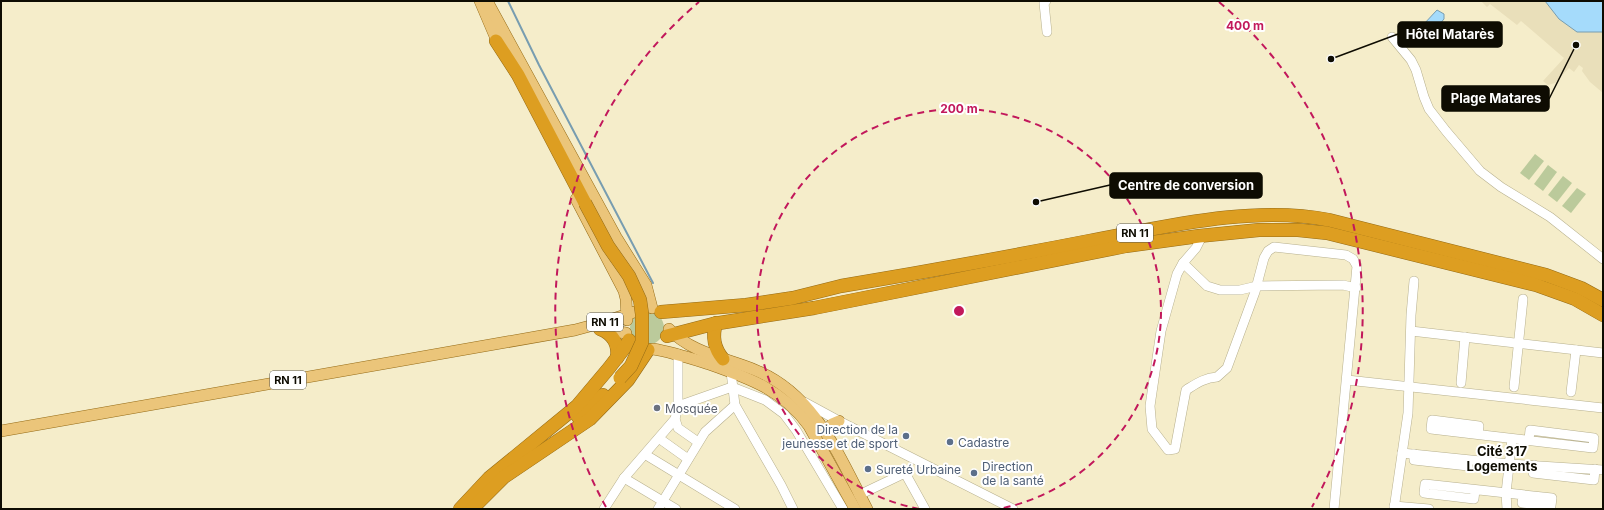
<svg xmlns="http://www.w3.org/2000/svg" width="1604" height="510" viewBox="0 0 1604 510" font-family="Inter,sans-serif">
	<rect width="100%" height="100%" fill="#f5edca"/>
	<g fill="#bbca9b">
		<polygon points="1535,154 1544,161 1529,180 1520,173"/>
		<polygon points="1548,165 1557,172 1543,191 1534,184"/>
		<polygon points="1563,176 1572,183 1557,202 1548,195"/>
		<polygon points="1577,188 1586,194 1571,213 1562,206"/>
		<circle cx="647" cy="328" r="17"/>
	</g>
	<polygon fill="#e9dfba" points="1481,1 1545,1 1559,19 1603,32 1603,93 1590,82 1582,71 1583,68 1579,65 1574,72 1569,68 1555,83 1548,85 1543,81 1564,58 1521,21 1517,25 1490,4 1487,7"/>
	<g fill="#a5dbfb" stroke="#789db0">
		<polygon points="1545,1 1603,1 1603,32 1577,32 1559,19"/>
		<polygon points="1437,10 1444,14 1444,19 1432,33 1423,25"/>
	</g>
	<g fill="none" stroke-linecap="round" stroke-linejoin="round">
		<polyline stroke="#789db0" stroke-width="2" points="508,1 539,65 653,283"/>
		<defs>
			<g id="minor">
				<polyline points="1046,1 1044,3 1047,32"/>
				<polyline points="1392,37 1411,60 1416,70 1424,97 1429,109 1446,131 1480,171 1501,187 1550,217 1603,259"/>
				<path d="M1202 236 1196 248 1183 263 1177 274 1161 331 1150 406 1152 429 1168 450 1175 449 1186 390C1196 384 1204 378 1217 377L1227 368 1255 292 1264 258 1268 251 1274 247 1346 255 1353 259 1357 266 1334 509"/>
				<polyline points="1183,263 1207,286 1220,290 1240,290 1257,286 1343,285 1356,288"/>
				<polyline points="1411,331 1603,353"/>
				<polyline points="731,372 735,405 781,485 793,509"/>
				<polyline points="1347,380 1603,408"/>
				<polyline points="1461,383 1465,337"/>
				<polyline points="1514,387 1523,299"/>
				<polyline points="1571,392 1576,350"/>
				<polyline points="804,402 839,421 1013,509"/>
				<polyline points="678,406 732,387 765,400 784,414 796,430 843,509"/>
				<polyline points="675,419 678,428 698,442"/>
				<polyline points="1478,434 1479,426 1432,420 1431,429 1593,448 1594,438 1530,430 1529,440"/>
				<polyline points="660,439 688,459"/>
				<polyline points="1402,453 1510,464 1603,470"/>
				<polyline points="1414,454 1414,460 1468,466"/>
				<polyline points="646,455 735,509"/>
				<polyline points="1534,465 1533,473 1594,480 1595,469"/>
				<polyline points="624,478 676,509"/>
				<polyline points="1475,490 1474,499 1424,493 1425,484 1552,498 1551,506 1522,503 1523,495"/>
				<polyline points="859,495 905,473 925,509"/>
				<polyline points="1394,506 1429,509"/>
				<polyline points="604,509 624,478 675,419 678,406 678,354"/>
				<polyline points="658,509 705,432 735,405"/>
				<polyline points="1394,509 1408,413 1411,315 1414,281"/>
				<polyline points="1507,509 1506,493 1512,439"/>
			</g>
			<g id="major">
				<polyline points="480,1 500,48"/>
				<polyline points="487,1 616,237 646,285 652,308"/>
				<polyline points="576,199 624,291 626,299 627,320"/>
				<polyline points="600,329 626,333"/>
				<path d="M669 329C691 353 726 358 755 370 815 394 839 456 867 509"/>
				<path d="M653 349C672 352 690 358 709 364 749 378 783 390 809 426L855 509"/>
				<polyline points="1,431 575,330 601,323 634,312"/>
				<polyline points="826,432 832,424 839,421"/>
			</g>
			<g id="highway">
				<polyline points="496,41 518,75 585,203"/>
				<path d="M661 312 746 305 793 298 841 286C924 272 1007 257 1089 241 1165 227 1252 205 1329 220L1546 275 1581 288 1603 300"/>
				<path d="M716 323C712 337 714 348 723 359"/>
				<path d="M600 329C613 334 619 344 617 358"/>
				<polyline points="667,336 713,324 814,308 1126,246 1199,236 1259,230 1298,230 1327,233 1536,285 1575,299 1603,315"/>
				<polyline points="578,417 603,395"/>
				<polyline points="460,509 489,478 577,406 609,368 626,346 629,340"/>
				<polyline points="472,509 504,477 590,419 628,380 648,350"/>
			</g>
		</defs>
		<use href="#minor" stroke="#b7b08e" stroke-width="10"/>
		<use href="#major" stroke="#956b16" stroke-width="12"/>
		<use href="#highway" stroke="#956b16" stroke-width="14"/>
		<use href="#minor" stroke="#fff" stroke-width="9"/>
		<use href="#major" stroke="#ebc57a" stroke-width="11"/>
		<use href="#highway" stroke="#dd9e21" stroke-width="13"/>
		<defs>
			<polyline id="highway-bridge" points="585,203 608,246 629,276 640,300 642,314 642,342 631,366 620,378"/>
		</defs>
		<use href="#highway-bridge" stroke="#956b16" stroke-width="14" stroke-linecap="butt"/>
		<use href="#highway-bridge" stroke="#dd9e21" stroke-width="13"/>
	</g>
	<g fill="none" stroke="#c2185b" stroke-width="2" stroke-dasharray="7 5">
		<path d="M919 509A202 202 0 1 1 999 509"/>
		<path d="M606 507A404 404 0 0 1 699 2M1219 2A404 404 0 0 1 1312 507"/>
	</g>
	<circle fill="#6b7280" stroke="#fff" stroke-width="1.5" cx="657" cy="408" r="4"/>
	<g fill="#5c6f8a" stroke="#fff" stroke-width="1.5">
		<circle cx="906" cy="436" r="4"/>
		<circle cx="950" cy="442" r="4"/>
		<circle cx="868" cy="469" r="4"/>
		<circle cx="974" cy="473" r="4"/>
	</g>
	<g text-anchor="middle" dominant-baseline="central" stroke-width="4" stroke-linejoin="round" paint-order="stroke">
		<g fill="#fff" stroke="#56554e" stroke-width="1">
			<rect x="1117" y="224" width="36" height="18" rx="3"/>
			<rect x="587" y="313" width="36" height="18" rx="3"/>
			<rect x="270" y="371" width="36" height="18" rx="3"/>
		</g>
		<g font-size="11" font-weight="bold" fill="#0e0c02">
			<text x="1135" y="233">RN 11</text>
			<text x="605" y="322">RN 11</text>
			<text x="288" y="380">RN 11</text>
		</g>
		<g font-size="12" fill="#5b616d" stroke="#fff" text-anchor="start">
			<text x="665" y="408">Mosquée</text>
		</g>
		<g font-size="12" fill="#4e5e75" stroke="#fff" text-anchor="start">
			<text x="898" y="429" text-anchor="end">Direction de la<tspan x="898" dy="14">jeunesse et de sport</tspan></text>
			<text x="958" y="442">Cadastre</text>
			<text x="982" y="466">Direction<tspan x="982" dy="14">de la santé</tspan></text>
			<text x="876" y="469">Sureté Urbaine</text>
		</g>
		<g font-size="13" font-weight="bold" fill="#0e0c02" stroke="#fff">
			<text x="1502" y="451">Cité 317<tspan x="1502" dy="15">Logements</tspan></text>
		</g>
	</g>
	<circle cx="959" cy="311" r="6" fill="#c2185b" stroke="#fff" stroke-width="2"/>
	<g font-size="12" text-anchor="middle" font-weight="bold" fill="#c2185b" stroke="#fff" stroke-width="4" stroke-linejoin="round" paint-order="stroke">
		<text x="1245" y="30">400 m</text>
		<text x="959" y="113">200 m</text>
	</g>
	<path fill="none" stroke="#0e0c02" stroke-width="1.5" d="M1331 59L1398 34M1576 45L1549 99M1036 202L1110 185"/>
	<g fill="#0e0c02" stroke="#fff" stroke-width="1.5">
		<circle cx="1331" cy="59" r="4"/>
		<circle cx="1576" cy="45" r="4"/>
		<circle cx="1036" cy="202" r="4"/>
	</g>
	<g fill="#0e0c02" stroke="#0e0c02" stroke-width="1.5">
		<rect x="1398" y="22" width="104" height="25" rx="4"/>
		<rect x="1442" y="86" width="107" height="25" rx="4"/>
		<rect x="1110" y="173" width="152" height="25" rx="4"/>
	</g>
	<g font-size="13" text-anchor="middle" font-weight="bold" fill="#fff">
		<text x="1450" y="39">Hôtel Matarès</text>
		<text x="1496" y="103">Plage Matares</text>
		<text x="1186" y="190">Centre de conversion</text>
	</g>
	<rect width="1604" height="510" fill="none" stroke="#0e0c02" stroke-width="4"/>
</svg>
